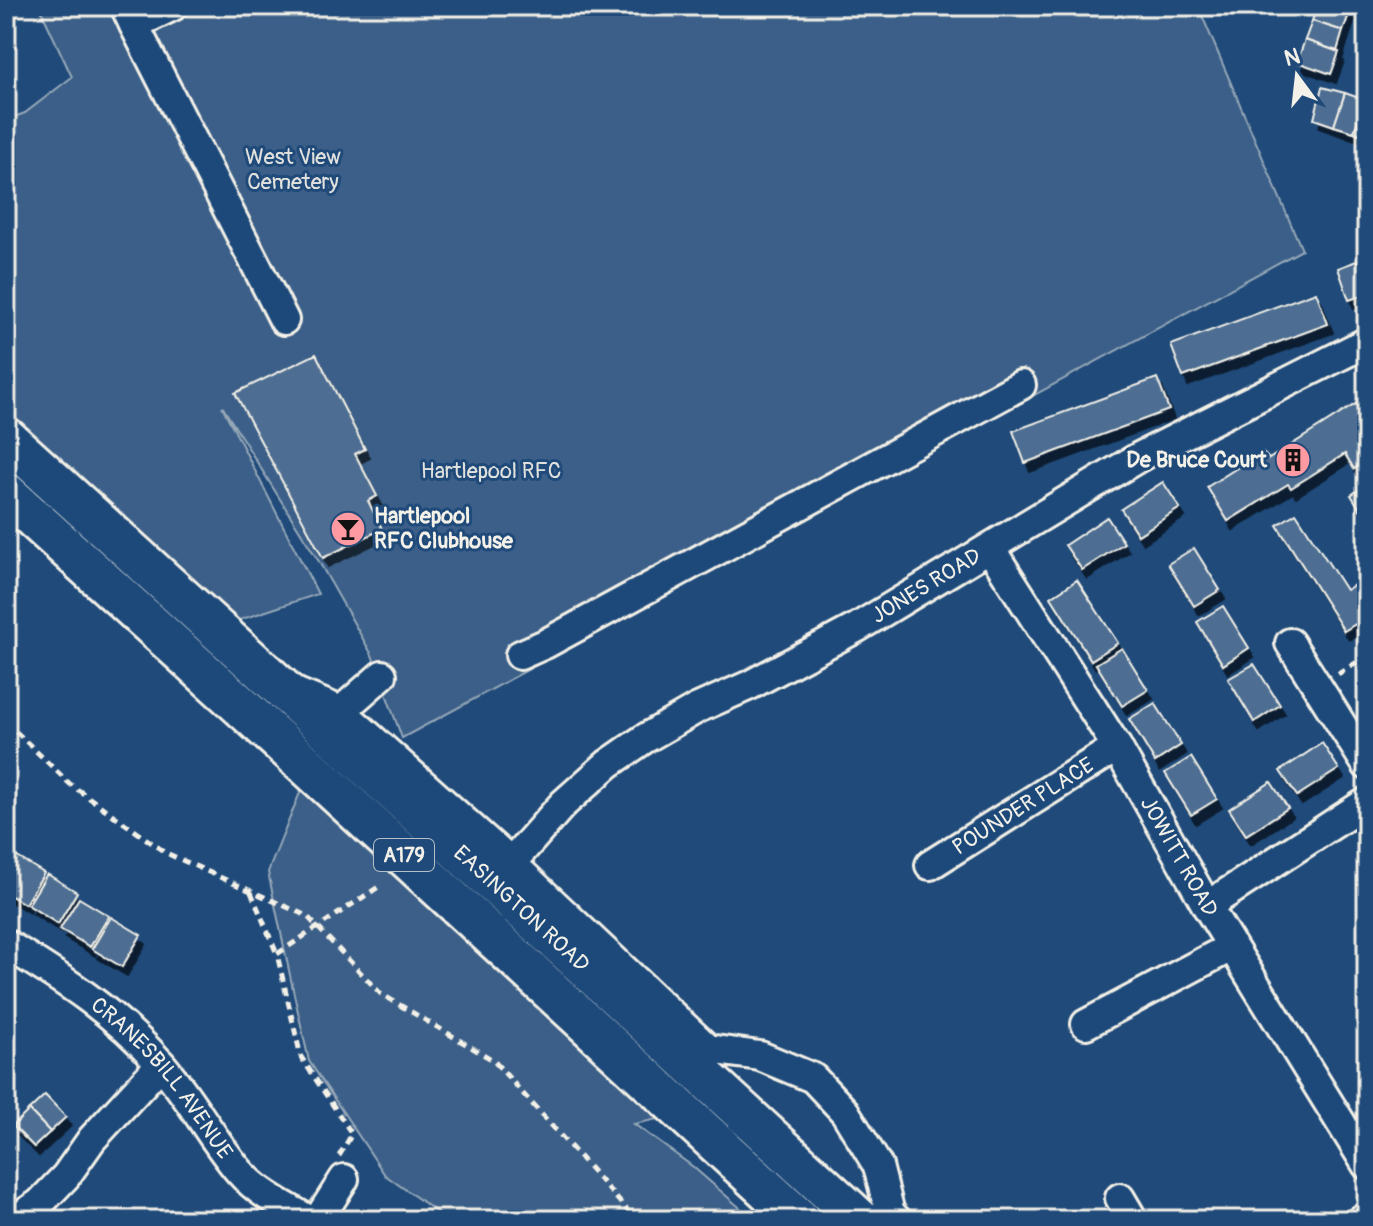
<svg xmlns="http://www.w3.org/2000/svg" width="1373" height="1226" viewBox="0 0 1373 1226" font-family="Pangolin,sans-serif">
	<defs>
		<filter id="shadow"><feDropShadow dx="5" dy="9" stdDeviation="0" flood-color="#0009"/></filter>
	</defs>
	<rect width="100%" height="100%" fill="#1f4a7a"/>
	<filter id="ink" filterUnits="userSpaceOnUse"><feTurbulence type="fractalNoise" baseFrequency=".0125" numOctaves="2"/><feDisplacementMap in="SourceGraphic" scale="16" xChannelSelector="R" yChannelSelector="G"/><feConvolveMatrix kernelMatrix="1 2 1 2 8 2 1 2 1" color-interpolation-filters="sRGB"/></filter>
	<g filter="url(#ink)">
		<g fill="#3a5f88" stroke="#97a8b8" stroke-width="2">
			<polygon points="39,6 1198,6 1302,250 402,738 372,655 318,560 222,406 318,594 203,632 6,453 6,120 25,113 72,77"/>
			<polygon points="301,790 658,1119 634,1124 692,1166 754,1220 448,1220 385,1175 309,1061 294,994 268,872"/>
		</g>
		<g fill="#4d6e92" stroke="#f4f1e8" stroke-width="2" filter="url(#shadow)">
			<polygon points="1317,6 1335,6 1350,11 1343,31 1312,21"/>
			<polygon points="1312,21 1343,31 1337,51 1305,40"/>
			<polygon points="1305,40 1339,52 1331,74 1297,62"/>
			<polygon points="1322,87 1345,93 1334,126 1314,119"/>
			<polygon points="1345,93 1365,100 1354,132 1334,126"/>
			<polygon points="1365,100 1367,101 1367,137 1354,132"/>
			<polygon points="1367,257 1367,294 1349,300 1338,268"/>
			<polygon points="1316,292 1328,324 1183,377 1171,345"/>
			<polygon points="316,354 365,449 355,454 377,496 368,501 382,529 323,558 235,393"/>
			<polygon points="1157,378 1169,410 1025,463 1013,431"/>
			<polygon points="1365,398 1367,402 1367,461 1354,469 1345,454 1291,488 1288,484 1228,521 1207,487 1262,452 1269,459"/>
			<polygon points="1163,482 1180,508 1138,535 1121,509"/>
			<polygon points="1367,484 1367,520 1351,495"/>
			<polygon points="1296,513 1346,590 1367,577 1367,617 1344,631 1277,525"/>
			<polygon points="1107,517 1124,543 1082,570 1065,545"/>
			<polygon points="1194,548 1220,590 1194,606 1168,564"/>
			<polygon points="1077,580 1118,643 1091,660 1051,597"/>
			<polygon points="1223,606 1249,648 1223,665 1197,622"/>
			<polygon points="1122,648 1148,690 1122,706 1096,664"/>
			<polygon points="1254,664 1280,705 1254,722 1228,679"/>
			<polygon points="1155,703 1181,745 1155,762 1129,719"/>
			<polygon points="1322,743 1339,769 1297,796 1280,771"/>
			<polygon points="1191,757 1217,799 1191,815 1165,773"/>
			<polygon points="1271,782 1288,808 1246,835 1229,809"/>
			<polygon points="14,855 44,873 25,904 6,893 6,869"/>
			<polygon points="47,874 77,892 58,924 28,905"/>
			<polygon points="79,898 109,916 90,947 60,929"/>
			<polygon points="111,917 141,935 122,967 92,949"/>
			<polygon points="45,1095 66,1117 50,1132 29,1110"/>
			<polygon points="29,1110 50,1132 34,1147 13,1126"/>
		</g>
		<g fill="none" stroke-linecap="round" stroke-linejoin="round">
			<defs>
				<g id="minor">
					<polyline points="125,6 134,25 173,6"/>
					<polyline points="134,25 284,320"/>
					<path id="s1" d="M990 548 1117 747 1207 906 1367 1165"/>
					<polyline points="1290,643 1367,765"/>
					<polyline points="520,655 545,644 1021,385"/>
					<polyline points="297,693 341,711 511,863 708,1049 760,1056 813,1078 845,1112 878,1166 890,1213 897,1220"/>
					<polyline points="341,711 382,675"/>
					<path id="s2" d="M511 863 563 804 608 764 644 739 698 708 750 685 858 627 1139 457 1367 342"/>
					<path id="s3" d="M930 865 1117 747"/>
					<polyline points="1207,906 1367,802"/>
					<path id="s4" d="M6 944C63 979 115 1012 160 1063 190 1096 210 1137 239 1171 258 1193 284 1206 309 1220"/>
					<polyline points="1086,1024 1231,947"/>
					<polyline points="1120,1198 1133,1220"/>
					<polyline points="15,1220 40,1203 66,1176 92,1139 161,1064"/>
					<polyline points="318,1220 344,1179"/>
					<polyline points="1361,1220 1367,1217"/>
				</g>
				<g id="highway">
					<path id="s5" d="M6 438 278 685 860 1220"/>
					<polyline points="6,493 305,764 800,1220"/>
				</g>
			</defs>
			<use href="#minor" stroke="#f4f1e8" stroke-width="34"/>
			<use href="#highway" stroke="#f4f1e8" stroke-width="46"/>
			<g stroke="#f4f1e8" stroke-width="5" stroke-dasharray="8 6" stroke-linecap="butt">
				<polyline points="1338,674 1367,656"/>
				<polyline points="6,722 70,784 166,853 307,916 381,994 493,1060 636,1220"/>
				<polyline points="251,892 277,954"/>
				<polyline points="339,1156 352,1134 301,1057 277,954 380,886"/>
			</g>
			<use href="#minor" stroke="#1f4a7a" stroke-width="28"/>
			<use href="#highway" stroke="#1f4a7a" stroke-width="40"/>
		</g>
	</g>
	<defs>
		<symbol id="building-disc" viewBox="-11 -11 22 22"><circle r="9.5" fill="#ff9aa2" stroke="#1f4a7a"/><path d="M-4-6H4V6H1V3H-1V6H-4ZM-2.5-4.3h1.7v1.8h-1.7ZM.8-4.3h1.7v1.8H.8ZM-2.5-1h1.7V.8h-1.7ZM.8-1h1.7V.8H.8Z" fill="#111"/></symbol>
		<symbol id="bar-disc" viewBox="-11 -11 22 22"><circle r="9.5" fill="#ff9aa2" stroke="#1f4a7a"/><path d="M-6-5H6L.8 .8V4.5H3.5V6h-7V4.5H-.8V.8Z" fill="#111"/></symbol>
	</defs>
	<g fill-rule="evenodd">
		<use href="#building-disc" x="1273" y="440" width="40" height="40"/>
		<use href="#bar-disc" x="328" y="509" width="40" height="40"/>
	</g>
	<g text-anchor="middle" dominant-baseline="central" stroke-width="6" stroke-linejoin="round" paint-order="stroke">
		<rect fill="#1f4a7a" stroke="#b4bfc7" stroke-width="2" x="374" y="839" width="60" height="32" rx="6"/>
		<g font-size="20" font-weight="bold" fill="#f4f1e8">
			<text x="404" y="855">A179</text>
		</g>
		<g font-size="22" fill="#e1e2de" stroke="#1f4a7a">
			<text x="293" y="157">West View<tspan x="293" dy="25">Cemetery</tspan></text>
			<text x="491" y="471">Hartlepool RFC</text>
		</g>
		<g font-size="22" font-weight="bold" fill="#f4f1e8" stroke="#1f4a7a" text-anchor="end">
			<text x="1267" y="460">De Bruce Court</text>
			<text x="374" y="516" text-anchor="start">Hartlepool<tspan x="374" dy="25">RFC Clubhouse</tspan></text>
		</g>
		<g font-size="22" fill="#f4f1e8" stroke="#1f4a7a">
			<text stroke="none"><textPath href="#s2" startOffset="504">JONES ROAD</textPath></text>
			<text stroke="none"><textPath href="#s3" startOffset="110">POUNDER PLACE</textPath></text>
			<text stroke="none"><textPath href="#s1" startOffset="362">JOWITT ROAD</textPath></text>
			<text stroke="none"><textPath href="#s5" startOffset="698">EASINGTON ROAD</textPath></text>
			<text stroke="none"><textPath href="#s4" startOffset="208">CRANESBILL AVENUE</textPath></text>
		</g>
	</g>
	<rect width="1373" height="1226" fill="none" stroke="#1f4a7a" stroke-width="32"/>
	<rect x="16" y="16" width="1341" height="1194" fill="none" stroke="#f4f1e8" stroke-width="3" filter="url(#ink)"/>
	<g transform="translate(1297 76) rotate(345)" stroke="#1f4a7a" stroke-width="6" paint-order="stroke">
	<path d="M0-6L14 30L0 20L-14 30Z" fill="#f4f1e8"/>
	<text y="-12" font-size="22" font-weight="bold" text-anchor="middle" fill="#f4f1e8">N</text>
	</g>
</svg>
